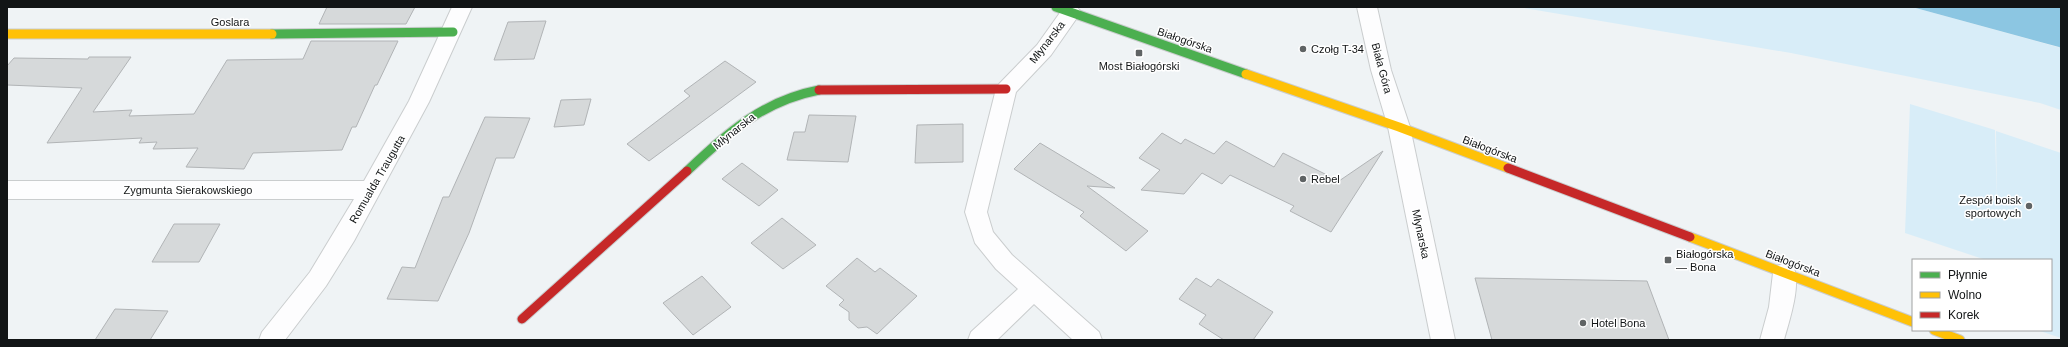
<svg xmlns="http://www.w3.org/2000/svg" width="2068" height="347" viewBox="0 0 2068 347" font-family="Helvetica,sans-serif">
	<rect width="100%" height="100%" fill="#eff3f5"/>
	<g fill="#d8edf8">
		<polygon points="1518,7 1912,7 2061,48 2061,110 2040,103 1791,53"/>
		<polygon points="1910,104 1995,130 1997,209 1996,131 2061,153 2061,338 2037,330 2051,330 2051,260 1986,260 1905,233"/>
	</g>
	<polygon fill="#8cc6e2" points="1912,7 2061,7 2061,48 2059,47"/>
	<g fill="#d6d9da" stroke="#b1b4b6">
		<polygon points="327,7 415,7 406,24 319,24"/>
		<polygon points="546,21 534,59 494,60 508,22"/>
		<polygon points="311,41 398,41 377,85 375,85 356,127 352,127 342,150 253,153 244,169 186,167 198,148 153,149 157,142 139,143 142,138 47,143 82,88 7,85 7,66 14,58 88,59 89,57 131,57 93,112 132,110 129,116 194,114 227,60 303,59"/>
		<polygon points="725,61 756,82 649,161 627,144 690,96 684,91"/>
		<polygon points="591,99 584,125 554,127 561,100"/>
		<polygon points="809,115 856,116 848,162 787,160 794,132 805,132"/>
		<polygon points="485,117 530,118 514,158 496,158 469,233 438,301 387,299 402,267 415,268 443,197 449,197"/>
		<polygon points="963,124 963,162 915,163 917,125"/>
		<polygon points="1162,133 1181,144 1185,139 1214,154 1226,141 1274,167 1283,153 1339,181 1383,151 1331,232 1290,211 1294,206 1230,175 1222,184 1202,173 1184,194 1141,190 1160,170 1139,158"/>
		<polygon points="1040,143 1115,188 1087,186 1148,231 1126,251 1080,216 1084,212 1014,169"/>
		<polygon points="742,163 778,190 759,206 722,179"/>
		<polygon points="782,218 816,245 783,269 751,243"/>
		<polygon points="174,224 220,224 199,262 152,262"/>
		<polygon points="857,258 875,272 880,268 917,296 877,334 867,327 858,328 849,320 849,312 839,305 844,300 826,286"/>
		<polygon points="702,276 731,307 693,335 663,303"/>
		<polygon points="1196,278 1211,287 1218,279 1273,312 1253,340 1224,340 1199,324 1206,315 1179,299"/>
		<polygon points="1475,278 1647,281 1669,340 1492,340"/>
		<polygon points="115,309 168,311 150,340 95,340"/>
	</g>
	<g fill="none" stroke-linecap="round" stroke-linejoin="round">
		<defs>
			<g id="street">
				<polygon points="452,7 472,7 429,102 354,241 326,286 285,340 259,340 262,332 310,272 354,199 7,199 7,181 364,181 409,101"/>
				<polygon points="1064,7 1077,7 1081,12 1051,55 1016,92 987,212 993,232 1012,255 1099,332 1102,340 1073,340 1034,304 997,340 968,340 971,332 1018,289 996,269 975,243 965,212 996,89 999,84 1037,45"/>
				<polygon points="1357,7 1377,7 1391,70 1410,127 1455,340 1431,340 1388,127 1371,70"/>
				<path d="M1785 263 1793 266C1802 284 1789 321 1784 340H1760L1769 307 1773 273 1777 266Z"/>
			</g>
			<g id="fast">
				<polyline points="1056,7 1246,74"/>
				<polyline points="272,34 453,32"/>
				<path d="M687 171C728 133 762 101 819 90"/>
			</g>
			<g id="slow">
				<polyline points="7,34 272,34"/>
				<polyline points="1246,74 1399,127 1508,168"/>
				<polyline points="1690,237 1913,322"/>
				<polyline points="1934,330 1960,340"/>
			</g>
			<g id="jam">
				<polyline points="819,90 1006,89"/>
				<polyline points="1508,168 1690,237"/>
				<polyline points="522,319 687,171"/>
			</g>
		</defs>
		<use href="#street" stroke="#cacdce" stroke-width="2"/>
		<use href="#fast" stroke="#cacdce" stroke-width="11"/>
		<use href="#slow" stroke="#cacdce" stroke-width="11"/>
		<use href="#jam" stroke="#cacdce" stroke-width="11"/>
		<use href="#street" fill="#fdfdfe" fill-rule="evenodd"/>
		<use href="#fast" stroke="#4caf50" stroke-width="9"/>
		<use href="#slow" stroke="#ffc107" stroke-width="9"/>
		<use href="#jam" stroke="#c62828" stroke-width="9"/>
	</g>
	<g fill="#5f6364" stroke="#fff" stroke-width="1.5">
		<circle cx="1303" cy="49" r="4"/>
		<rect x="1135" y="49" width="8" height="8" rx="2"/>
		<circle cx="1303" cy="179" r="4"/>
		<circle cx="2029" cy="206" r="4"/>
		<rect x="1664" y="256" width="8" height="8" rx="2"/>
		<circle cx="1583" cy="323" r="4"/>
	</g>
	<g text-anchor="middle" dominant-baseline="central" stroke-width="3" stroke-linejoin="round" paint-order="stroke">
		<g font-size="11" fill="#121516" stroke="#fff">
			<text x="230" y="22">Goslara</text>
			<text transform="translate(1185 40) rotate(19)">Białogórska</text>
			<text transform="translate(1047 42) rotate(-52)">Młynarska</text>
			<text transform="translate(1382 68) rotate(75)">Biała Góra</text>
			<text transform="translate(734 131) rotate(-39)">Młynarska</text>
			<text transform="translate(1490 149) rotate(21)">Białogórska</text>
			<text transform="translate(377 179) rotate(-60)">Romualda Traugutta</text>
			<text x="188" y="190">Zygmunta Sierakowskiego</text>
			<text transform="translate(1421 234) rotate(78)">Młynarska</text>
			<text transform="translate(1793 263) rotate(21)">Białogórska</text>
		</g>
		<g font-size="11" fill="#121516" stroke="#fff" text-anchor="start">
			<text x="1311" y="49">Czołg T-34</text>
			<text x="1139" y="66" text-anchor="middle">Most Białogórski</text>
			<text x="1311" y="179">Rebel</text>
			<text x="2021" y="200" text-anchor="end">Zespół boisk<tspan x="2021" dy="13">sportowych</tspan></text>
			<text x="1676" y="254">Białogórska<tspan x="1676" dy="13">— Bona</tspan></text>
			<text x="1591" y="323">Hotel Bona</text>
		</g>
	</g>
	<rect width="2068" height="347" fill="none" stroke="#121516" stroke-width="16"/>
	<rect x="1912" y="259" width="140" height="72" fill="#ffffff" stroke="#a0a1a2"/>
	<rect x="1920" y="272" width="20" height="6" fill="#4caf50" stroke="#a0a1a2"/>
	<text x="1948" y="279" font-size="12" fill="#121516">Płynnie</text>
	<rect x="1920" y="292" width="20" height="6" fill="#ffc107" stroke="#a0a1a2"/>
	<text x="1948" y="299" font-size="12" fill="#121516">Wolno</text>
	<rect x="1920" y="312" width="20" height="6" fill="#c62828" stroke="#a0a1a2"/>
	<text x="1948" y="319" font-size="12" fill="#121516">Korek</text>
</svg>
